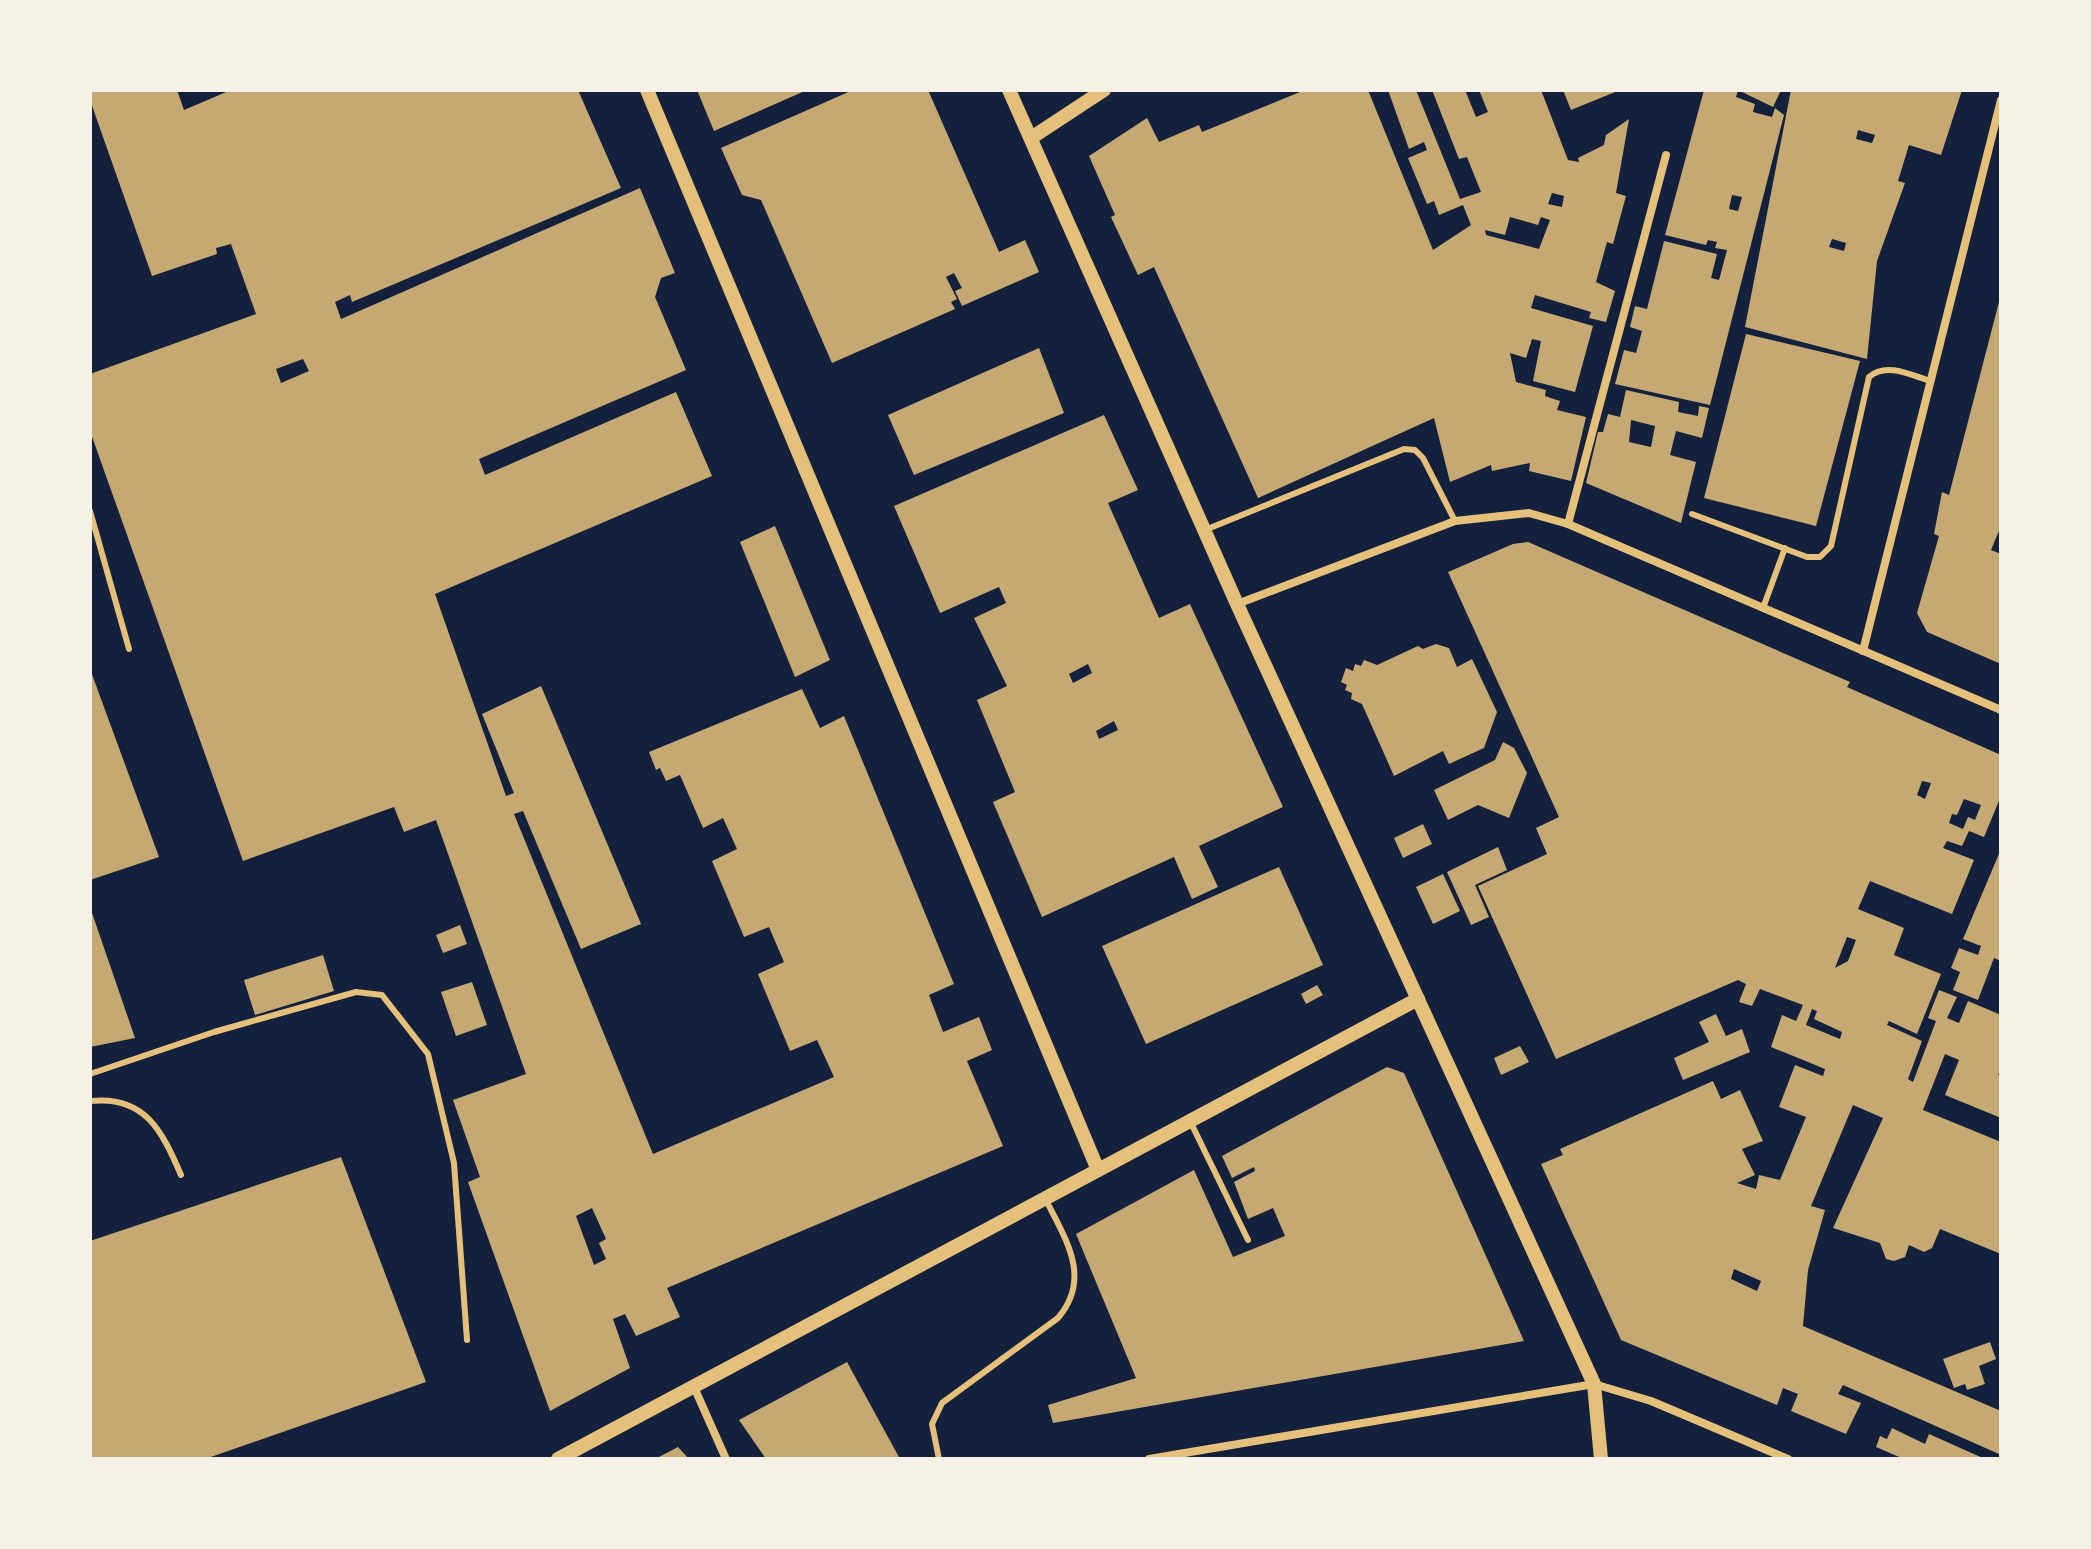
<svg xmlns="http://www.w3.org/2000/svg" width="2091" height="1549" viewBox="0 0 2091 1549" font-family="Barlow,sans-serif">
	<rect width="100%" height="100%" fill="#14213d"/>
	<g fill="#c6a872" fill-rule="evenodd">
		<path d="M90 90H177L184 110 231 90H578L621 188 352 302 350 295 335 302 341 319 640 188 675 273 661 278 655 297 686 370 479 459 485 475 676 392 712 476 435 594 506 796 514 793 482 714 541 686 641 924 581 949 523 811 514 814 653 1154 834 1077 817 1040 790 1051 758 974 784 962 769 927 744 937 712 861 737 849 723 818 703 828 680 775 666 781 660 768 656 770 649 752 802 689 820 728 844 716 954 984 929 995 943 1032 979 1017 992 1050 967 1061 1003 1146 667 1288 680 1317 636 1336 625 1314 613 1319 630 1368 550 1411 468 1182 480 1177 453 1100 526 1074 436 820 404 832 394 807 243 861 90 431V374L256 314 231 244 216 248 217 254 152 276 90 100ZM303 359 309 371 281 383 276 369ZM592 1208 606 1239 599 1243 606 1259 594 1265 576 1216Z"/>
		<polygon points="697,90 807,90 714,131"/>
		<polygon points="853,90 928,90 999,252 1025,240 1039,272 962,306 955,291 962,288 954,273 946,277 957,299 951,302 955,309 832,363 761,200 742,195 721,148"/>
		<path d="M1305 90H1368L1433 250 1471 225 1463 205 1439 215 1434 201 1427 204 1408 158 1427 150 1424 142 1409 149 1388 90H1416L1460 199 1481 192 1467 157 1459 159 1432 90H1465L1476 117 1488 112 1479 90H1541L1568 160 1579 162 1578 158 1604 145 1606 135 1629 119 1616 193 1626 196 1613 244 1607 242 1596 282 1615 291 1606 322 1589 318 1591 312 1535 295 1531 308 1593 326 1575 392 1533 381 1541 341 1532 339 1526 358 1510 353 1516 382 1546 390 1545 396 1560 401 1557 410 1586 417 1571 481 1529 471 1530 463 1492 471 1491 465 1450 482 1434 418 1258 498 1154 267 1138 275 1111 217 1115 215 1089 156 1147 118 1159 142 1199 125 1202 132ZM1552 193 1564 196 1562 207 1548 204ZM1510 217 1538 225 1541 217 1550 220 1539 249 1486 235 1485 230 1505 235Z"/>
		<polygon points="1563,90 1620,90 1571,110"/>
		<path d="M1704 90H1781L1773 107 1738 90 1736 97 1755 104 1753 112 1772 117 1775 108 1784 115 1710 405 1615 384 1624 350 1636 353 1642 331 1630 327 1635 306 1647 309 1664 241 1717 254 1711 278 1719 280 1727 250 1715 248 1717 242 1708 240 1706 245 1665 235ZM1732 195 1742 197 1738 211 1729 209Z"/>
		<path d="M1791 90H1962L1941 155 1909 145 1898 181 1905 183 1877 261 1867 359 1745 327ZM1858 130 1875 135 1872 143 1856 139ZM1832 239 1846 243 1844 251 1829 247Z"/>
		<polygon points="2000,298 2001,526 1991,550 2001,554 2001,664 1927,632 1917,613 1939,536 1934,534 1942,492 1949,495"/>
		<polygon points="1746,334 1860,361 1816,526 1704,498"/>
		<polygon points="1039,348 1064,413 914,475 888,415"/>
		<path d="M1626 390 1679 402 1678 412 1698 416 1699 406 1709 408 1702 438 1676 431 1670 455 1696 462 1681 523 1586 483 1598 432H1603L1608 414 1620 417ZM1631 420 1655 426 1651 447 1629 442Z"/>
		<path d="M1104 415 1138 490 1108 503 1159 618 1190 604 1283 807 1199 846 1218 887 1192 899 1174 857 1042 917 993 802 1015 792 977 700 1007 686 974 618 1006 603 999 587 940 613 894 506ZM1088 664 1092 673 1073 683 1069 674ZM1114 721 1118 730 1099 739 1096 731Z"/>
		<polygon points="775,526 830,660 795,677 740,542"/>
		<path d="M1528 542 1850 682 1847 687 2001 755V796L1984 837 1969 831 1962 846 1947 841 1943 848 1974 860 1952 914 1870 881 1858 909 1904 928 1894 955 1941 974 1917 1034 1889 1021 1887 1025 1922 1041 1908 1079 1913 1082 1936 1021 1928 1018 1939 990 1957 997 1947 1018 1959 1023 1968 1001 2001 1015V1069L1998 1075 2001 1077V1118L1945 1095 1959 1060 1945 1054 1923 1110 2001 1142V1254L1940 1229 1932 1248 1924 1252 1909 1245 1905 1257 1894 1261 1886 1259 1880 1243 1833 1228 1883 1118 1853 1105 1811 1206 1825 1210 1808 1270 1803 1326 2001 1411 1999 1454 1843 1385 1838 1394 1861 1403 1846 1434 1791 1411 1798 1394 1783 1388 1777 1405 1621 1340 1541 1164 1563 1155 1560 1149 1713 1081 1721 1099 1740 1090 1763 1141 1742 1149 1755 1175 1737 1183 1756 1189 1759 1175 1780 1180 1806 1117 1779 1107 1795 1065 1823 1076 1825 1069 1771 1047 1782 1015 1796 1021 1803 1005 1760 989 1752 1006 1739 1002 1746 984 1738 980 1556 1059 1478 886 1547 854 1536 828 1559 817 1448 572 1513 544ZM1922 781 1931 783 1925 799 1917 795ZM1964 799 1981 805 1975 820 1968 817 1963 829 1949 823 1952 814 1957 815ZM1847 937 1856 940 1848 961 1835 968ZM1812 1009 1817 1011 1814 1019 1842 1032 1840 1039 1806 1025ZM1734 1269 1761 1281 1757 1291 1731 1279Z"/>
		<polygon points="1436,644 1449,648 1457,667 1472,659 1497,712 1484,748 1449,764 1443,751 1394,776 1362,704 1351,699 1352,693 1345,690 1347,685 1341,682 1346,668 1353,671 1355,664 1361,666 1364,660 1377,665 1418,646 1423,649"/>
		<polygon points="90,669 159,857 90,880"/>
		<polygon points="1503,742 1514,748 1527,773 1509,818 1478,805 1448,820 1434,790 1495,760"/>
		<polygon points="1423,824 1432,844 1403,858 1394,838"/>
		<polygon points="1498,847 1507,870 1475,885 1489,917 1471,925 1447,872"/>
		<polygon points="2001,849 2001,961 1994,958 1978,1000 1953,990 1960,972 1951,968 1959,948 1978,955 1981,946 1963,939"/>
		<polygon points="1279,867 1323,965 1146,1044 1102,946"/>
		<polygon points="1443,874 1460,911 1433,924 1416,887"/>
		<polygon points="90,907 135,1038 90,1047"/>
		<polygon points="460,925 467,944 443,953 436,935"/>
		<polygon points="323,955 334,991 255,1015 244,980"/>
		<polygon points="472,982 487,1025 456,1036 441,992"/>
		<polygon points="1317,985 1323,995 1306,1004 1301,994"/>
		<polygon points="1716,1014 1726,1036 1742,1029 1750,1052 1683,1080 1674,1058 1709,1042 1699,1022"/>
		<polygon points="1520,1046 1529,1062 1501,1075 1494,1058"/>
		<polygon points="1387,1067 1404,1073 1524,1341 1053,1423 1048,1405 1136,1378 1076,1234 1194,1170 1233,1257 1285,1236 1273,1208 1248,1219 1234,1182 1255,1171 1254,1167 1232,1178 1222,1156"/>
		<polygon points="341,1157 426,1382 205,1459 90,1459 90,1241"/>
		<polygon points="1990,1342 1996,1359 1979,1366 1985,1384 1967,1390 1965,1384 1954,1388 1943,1359"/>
		<polygon points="847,1362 900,1459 766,1459 739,1420"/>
		<polygon points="1892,1428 1925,1444 1929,1434 1985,1459 1904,1459 1876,1447 1880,1436 1887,1439"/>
		<polygon points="678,1447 689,1459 655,1459"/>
	</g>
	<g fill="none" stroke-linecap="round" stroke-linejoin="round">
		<g stroke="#e5c07b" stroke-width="6">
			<polyline points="90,511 129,649"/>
			<path d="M1692 514 1807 557H1820L1831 546 1869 377C1886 362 1911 375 1930 381"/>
			<polyline points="1205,530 1404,449 1415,450 1423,458 1455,521"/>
			<polyline points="1763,608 1785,548"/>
			<polyline points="90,1074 214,1032 356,992 382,995 428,1054 454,1163 467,1340"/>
			<path d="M90 1101C145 1095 162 1131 181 1175"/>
			<polyline points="1190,1121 1248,1240"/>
			<path d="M939 1459 932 1424 942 1403 1058 1318C1092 1278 1066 1240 1046 1200"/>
		</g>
		<g stroke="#e5c07b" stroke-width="8">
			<polyline points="1568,524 1666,155"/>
			<polyline points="1237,604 1455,521 1529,513 1568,524 2001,710"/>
			<polyline points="1863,651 2001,100"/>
			<polyline points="694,1387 726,1459"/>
			<polyline points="1149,1459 1594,1384 1651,1401 1788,1459"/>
		</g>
		<g stroke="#e5c07b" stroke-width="14">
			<polyline points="647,90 1098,1170"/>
			<polyline points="1009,90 1237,604 1594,1384 1601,1459"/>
			<polyline points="1031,138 1104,90"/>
			<polyline points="558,1459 1418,999"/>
		</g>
	</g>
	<rect width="2091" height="1549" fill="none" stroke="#f6f1e7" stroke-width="184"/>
</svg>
